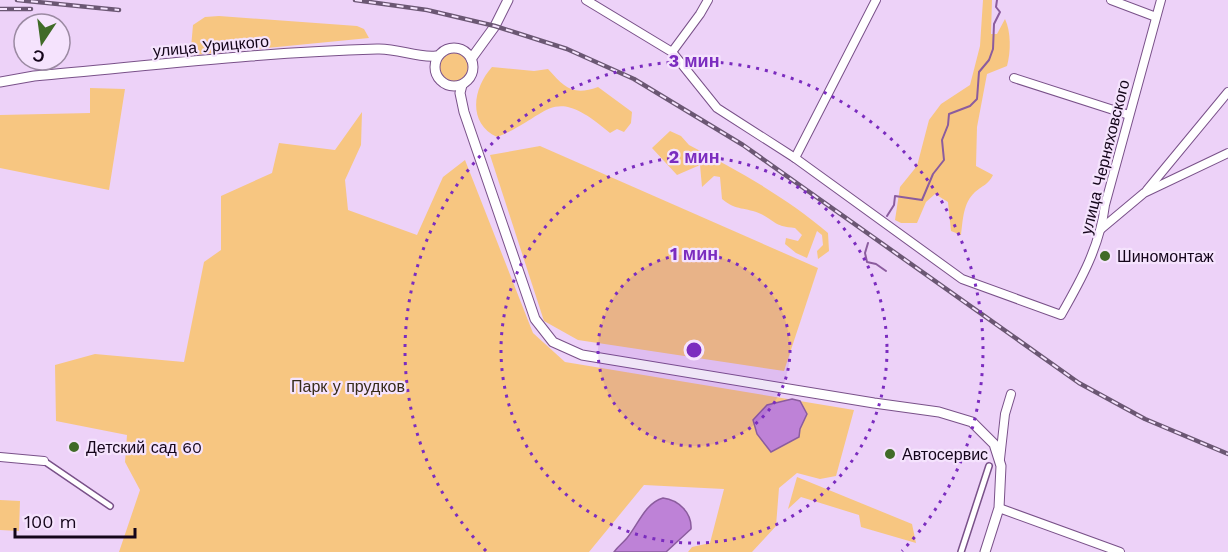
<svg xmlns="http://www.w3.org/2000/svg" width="1228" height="552" viewBox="0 0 1228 552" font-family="'Work Sans',sans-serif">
	<rect width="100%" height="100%" fill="#edd2f8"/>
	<g fill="#f7c681">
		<path d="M983 0H992L991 34H997L1005 19C1011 31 1011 52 1007 66L987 74 977 127 976 166 993 175C989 184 982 186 975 192 963 203 963 220 961 235L951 231 948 202 935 194 926 202 917 223H901L895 220 900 187 917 166 929 120 941 104 970 85 980 46Z"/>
		<polygon points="219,16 357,26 364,29 369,38 184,56 191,48 193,25 205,17"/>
		<circle cx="454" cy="67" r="14"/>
		<path d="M492 67 534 71 548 69C565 88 573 96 598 87L632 112 631 123 624 132 617 129 610 133C550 82 551 116 497 137 467 123 473 88 492 67Z"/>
		<polygon points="90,88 125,89 109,190 0,168 0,115 90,113"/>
		<polygon points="362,112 361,145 345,180 348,210 417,235 443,177 465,160 533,333 565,362 854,410 836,476 820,479 797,473 779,488 776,526 752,552 688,552 692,547 710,543 724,489 644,485 589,552 119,552 140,490 125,462 127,435 56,421 55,365 95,354 184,362 204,262 221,250 221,196 272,173 279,143 335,150"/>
		<path d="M670 131 681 136 689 145C737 170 786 197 828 233L829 251 818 259 817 251 823 245 822 235 817 231 807 258 796 253 785 244 786 238 798 241 802 235 795 228C774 226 778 223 761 214 746 207 736 211 722 199L720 177 714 176 702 187 700 165 677 175 652 148Z"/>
		<polygon points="540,146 818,268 784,371 578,340 544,321 490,155"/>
		<polygon points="797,477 912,524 916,543 861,527 859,515 801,497 788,509"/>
		<polygon points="0,500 20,501 19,531 0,530"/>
	</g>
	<g fill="#be82d7" stroke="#8b5c9e" stroke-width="1.5">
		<polygon points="792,399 800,401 807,414 800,429 799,437 771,452 757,434 753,420 767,405"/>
		<path d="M663 498C679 500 692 513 691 529L666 552H614C618 546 623 543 627 538 638 525 645 503 663 498Z"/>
	</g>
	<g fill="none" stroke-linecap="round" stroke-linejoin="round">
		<g stroke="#8b5c9e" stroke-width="2">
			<polyline points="887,216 894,205 895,196 922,200 933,174 944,160 942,140 948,125 949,114 970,106 977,99 979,72 989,60 993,49 994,24 1000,12 996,7 997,0"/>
			<polyline points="868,243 865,253 867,262 876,264 886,271"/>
		</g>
		<defs>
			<g id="pedestrian">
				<polyline points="44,461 110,506"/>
				<polyline points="961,552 989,466"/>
			</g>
			<g id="minor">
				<path d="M586 0 672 52 717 108 795 158 962 279 1061 315C1081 280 1100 246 1105 205L1161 0"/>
				<polyline points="1111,0 1156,17"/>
				<polyline points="672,52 700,14 708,0"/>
				<polyline points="1014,78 1129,115"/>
				<polyline points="795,158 876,0"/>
				<polyline points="1147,190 1228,92"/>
				<polyline points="1101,229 1144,193 1228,153"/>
				<polyline points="0,457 44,461"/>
				<polyline points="1000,459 1005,414 1011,394"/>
				<polyline points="999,508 1120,552"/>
			</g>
			<g id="tertiary">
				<circle cx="454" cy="67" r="19"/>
				<polyline points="471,59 495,26 508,0"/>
				<path d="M0 82 34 76C148 66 263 52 377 49 398 48 416 58 436 56"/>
				<polyline points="462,85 460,93 464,112 535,319 553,342 582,355 874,403 939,412 972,422 994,444 1001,466 999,508 985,552"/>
			</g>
		</defs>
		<use href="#pedestrian" stroke="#795189" stroke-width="8"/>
		<use href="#minor" stroke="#795189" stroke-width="10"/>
		<use href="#tertiary" stroke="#795189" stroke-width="11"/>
		<use href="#pedestrian" stroke="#fff" stroke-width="5"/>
		<use href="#minor" stroke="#fff" stroke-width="8"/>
		<use href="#tertiary" stroke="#fff" stroke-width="9"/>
		<defs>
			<g id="rail">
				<polyline points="17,0 119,10"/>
				<polyline points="355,0 427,10 495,26 567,49 634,79 743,145 1079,383 1145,419 1228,454"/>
				<polyline points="0,9 31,9"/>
			</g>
		</defs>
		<use href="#rail" stroke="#6b5773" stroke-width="4.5"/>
		<use href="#rail" stroke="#f5e3fd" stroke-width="2" stroke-dasharray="7" stroke-linecap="butt"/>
	</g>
	<circle cx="694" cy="350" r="96" fill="#7b2cbf" fill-opacity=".12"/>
	<g fill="none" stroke="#7b2cbf" stroke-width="3" stroke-dasharray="3 6">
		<circle cx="694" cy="350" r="96"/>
		<circle cx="694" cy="350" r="193"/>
		<path d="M486 551A289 289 0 1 1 902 551"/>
	</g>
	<g fill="#406b28" stroke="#f5e3fd" stroke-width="2">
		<circle cx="1105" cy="256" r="6"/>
		<circle cx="74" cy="447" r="6"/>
		<circle cx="890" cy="454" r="6"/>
	</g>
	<g text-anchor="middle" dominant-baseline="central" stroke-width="4.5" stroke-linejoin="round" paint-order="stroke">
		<g font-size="16" fill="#14051a" stroke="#f5e3fd">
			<text transform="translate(211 46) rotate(-5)">улица Урицкого</text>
			<text transform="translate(1105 157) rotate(-76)">улица Черняховского</text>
		</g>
		<g font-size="16" fill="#14051a" stroke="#f5e3fd" text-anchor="start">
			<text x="1117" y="256">Шиномонтаж</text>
			<text x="86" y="447">Детский сад 60</text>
			<text x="902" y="454">Автосервис</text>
		</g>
		<g font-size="16" fill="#372b1a" stroke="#f5e3fd">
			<text x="348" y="386">Парк у прудков</text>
		</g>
	</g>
	<circle cx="694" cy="350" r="9" fill="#7b2cbf" stroke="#f5e3fd" stroke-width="3"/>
	<g font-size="18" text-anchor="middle" font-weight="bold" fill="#7b2cbf" stroke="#f5e3fd" stroke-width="4.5" stroke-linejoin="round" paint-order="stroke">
		<text x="694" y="67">3 мин</text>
		<text x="694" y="163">2 мин</text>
		<text x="694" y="260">1 мин</text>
	</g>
	<g transform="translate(42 42) rotate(193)"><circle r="28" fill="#f5e3fd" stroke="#9b8aa2" stroke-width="1.5"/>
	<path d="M0-4.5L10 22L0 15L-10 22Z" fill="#406b28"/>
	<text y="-9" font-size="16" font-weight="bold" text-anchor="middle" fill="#14051a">С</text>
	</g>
	<path d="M15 528v9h120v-9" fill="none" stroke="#14051a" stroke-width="3"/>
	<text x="24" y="528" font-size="18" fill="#14051a" stroke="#f5e3fd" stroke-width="4.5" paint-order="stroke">100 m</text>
</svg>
